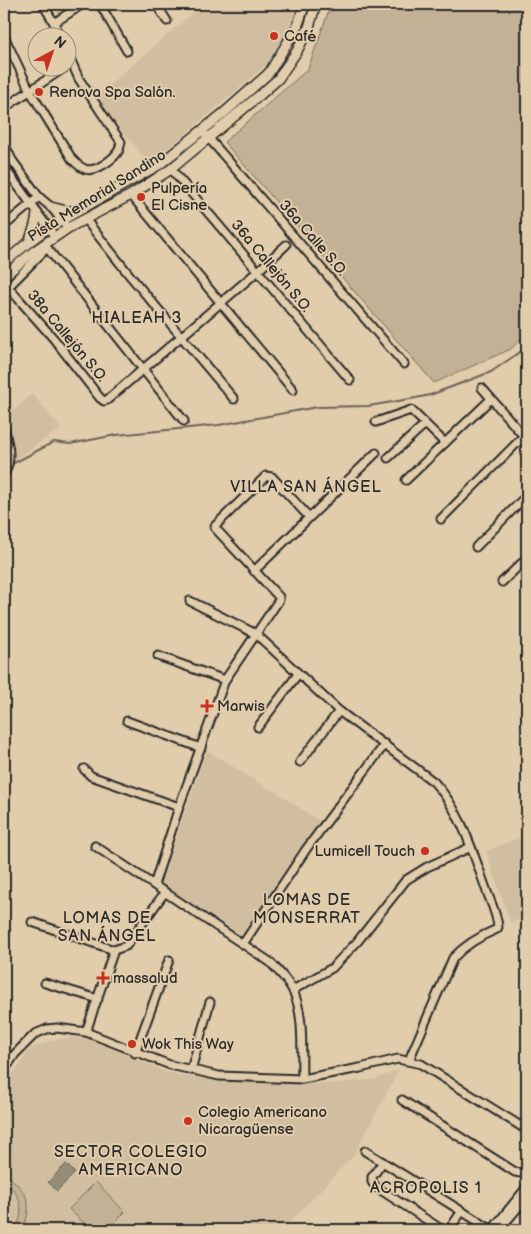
<svg xmlns="http://www.w3.org/2000/svg" width="531" height="1234" viewBox="0 0 531 1234" font-family="'Balsamiq Sans',sans-serif">
	<rect width="100%" height="100%" fill="#e1ccab"/>
	<filter id="ink" filterUnits="userSpaceOnUse"><feTurbulence type="fractalNoise" baseFrequency=".02" numOctaves="2"/><feDisplacementMap in="SourceGraphic" scale="10" xChannelSelector="R" yChannelSelector="G"/><feConvolveMatrix kernelMatrix="1 2 1 2 8 2 1 2 1" color-interpolation-filters="sRGB"/></filter>
	<g filter="url(#ink)">
		<g fill="#d1bea0">
			<polygon points="203,4 299,4 285,39 271,61 150,164 94,98"/>
			<polygon points="32,394 61,428 19,457 4,462 4,414 14,410"/>
			<polygon points="206,750 264,786 273,790 321,822 242,935 161,883"/>
			<polygon points="527,835 527,918 510,922 486,851"/>
			<polygon points="74,1037 89,1039 166,1072 196,1078 242,1082 333,1084 375,1079 399,1070 354,1155 282,1230 4,1230 4,1087 31,1048 53,1040"/>
		</g>
		<g fill="#c3b196" stroke="#776e60">
			<polygon points="331,4 527,4 527,333 511,349 434,383 224,142 308,69"/>
			<path d="M4 1174C26 1188 36 1206 21 1230H15C26 1212 21 1193 4 1182Z"/>
			<polygon points="96,1182 125,1212 107,1230 91,1230 69,1209"/>
		</g>
		<polygon fill="#968a78" stroke="#6b6459" points="66,1164 75,1173 57,1191 48,1182"/>
		<g fill="none" stroke-linecap="round" stroke-linejoin="round">
			<polyline stroke="#6b6459" stroke-width="2" points="10,465 54,442 70,444 116,435 219,425 317,407 369,406 416,398 430,395 491,372 527,347"/>
			<defs>
				<g id="minor">
					<polyline points="43,4 54,23 61,38"/>
					<polyline points="100,4 127,51"/>
					<polyline points="156,4 167,21"/>
					<polyline points="54,23 83,4"/>
					<path d="M4 36 30 91 72 159C76 163 79 167 85 169 95 173 114 159 119 150 120 147 120 144 121 142L79 79 68 54"/>
					<polyline points="4,108 64,68"/>
					<polyline points="206,135 404,364"/>
					<polyline points="4,143 12,160 39,197 51,207 68,228"/>
					<polyline points="4,167 55,237"/>
					<polyline points="171,169 350,380"/>
					<polyline points="131,195 293,390"/>
					<polyline points="85,219 131,277 234,399"/>
					<polyline points="4,226 39,197"/>
					<polyline points="44,244 184,421"/>
					<polyline points="8,287 54,339 100,398 104,401 107,400 258,271 286,245"/>
					<polyline points="4,291 47,248"/>
					<polyline points="482,388 527,440"/>
					<polyline points="376,422 411,410 445,443"/>
					<path d="M4 428C8 443 13 460 4 474"/>
					<polyline points="388,458 425,424"/>
					<polyline points="406,480 491,399"/>
					<polyline points="441,519 524,436"/>
					<polyline points="476,547 527,495"/>
					<polyline points="254,571 376,453"/>
					<polyline points="502,582 527,558"/>
					<path d="M190 601 256 634 339 711 434 782C461 811 472 850 485 886 489 899 497 913 498 927L497 929C480 936 466 944 453 958L409 1060"/>
					<polyline points="158,656 225,680"/>
					<polyline points="127,721 201,748"/>
					<polyline points="258,727 298,674"/>
					<polyline points="300,762 339,711"/>
					<polyline points="84,769 91,776 179,807"/>
					<path d="M95 846 270 962C278 971 287 979 292 989 305 1013 301 1052 302 1079"/>
					<polyline points="154,885 179,807 225,680 279,600 279,597 215,528 215,526 266,476 272,477 309,517"/>
					<polyline points="32,922 114,950 126,946 165,892"/>
					<polyline points="243,944 307,848 385,744"/>
					<polyline points="45,983 98,999"/>
					<polyline points="293,990 332,968 357,942 406,880 427,867 471,847"/>
					<polyline points="86,1032 114,950"/>
					<polyline points="135,1053 169,960"/>
					<polyline points="191,1070 210,1002"/>
					<polyline points="4,1071 15,1054 35,1034 47,1029 57,1028 86,1032 170,1065 219,1076 302,1079 360,1068 398,1059 421,1064 527,1130"/>
					<polyline points="402,1100 515,1172 521,1173 527,1168"/>
					<polyline points="365,1151 492,1230"/>
					<polyline points="383,1162 372,1177 372,1182 376,1187 441,1229 446,1230 451,1227 462,1211"/>
					<polyline points="492,1230 527,1187"/>
					<polyline points="499,1230 527,1197"/>
				</g>
				<g id="major">
					<polyline points="51,207 66,211 75,211"/>
					<polyline points="30,240 35,225 37,214"/>
					<polyline points="4,263 29,242 48,228 160,164 224,113 269,73 297,27 305,4"/>
					<polyline points="4,276 33,252 68,228 131,195 171,169 260,95 278,79 297,51 309,27 316,4"/>
				</g>
			</defs>
			<use href="#minor" stroke="#2b2b2b" stroke-width="11"/>
			<use href="#major" stroke="#2b2b2b" stroke-width="12"/>
			<use href="#minor" stroke="#e1ccab" stroke-width="7"/>
			<use href="#major" stroke="#e1ccab" stroke-width="9"/>
		</g>
	</g>
	<g fill="#c8321e" stroke="#e1ccab" stroke-width="2">
		<circle cx="274" cy="36" r="5"/>
		<circle cx="39" cy="92" r="5"/>
		<circle cx="141" cy="197" r="5"/>
		<path d="M204.5 698.5h5v5h5v5h-5v5h-5v-5h-5v-5h5z"/>
		<circle cx="425" cy="851" r="5"/>
		<path d="M100.5 970.5h5v5h5v5h-5v5h-5v-5h-5v-5h5z"/>
		<circle cx="132" cy="1044" r="5"/>
		<circle cx="188" cy="1121" r="5"/>
	</g>
	<g text-anchor="middle" dominant-baseline="central" stroke-width="4" stroke-linejoin="round" paint-order="stroke">
		<g font-size="15" fill="#2b2b2b" stroke="#e1ccab" text-anchor="start">
			<text x="284" y="36">Café</text>
			<text x="49" y="92">Renova Spa Salón.</text>
			<text x="151" y="188">Pulpería<tspan x="151" dy="17">El Cisne</tspan></text>
			<text x="217" y="706">Marwis</text>
			<text x="415" y="851" text-anchor="end">Lumicell Touch</text>
			<text x="113" y="978">massalud</text>
			<text x="142" y="1044">Wok This Way</text>
			<text x="198" y="1112">Colegio Americano<tspan x="198" dy="17">Nicaragüense</tspan></text>
		</g>
		<g font-size="15" fill="#2b2b2b" stroke="#e1ccab">
			<text transform="translate(97 196) rotate(-32)">Pista Memorial Sandino</text>
			<text transform="translate(313 238) rotate(49)">36a Calle S.O.</text>
			<text transform="translate(271 266) rotate(50)">36a Callejón S.O.</text>
			<text transform="translate(67 336) rotate(50)">38a Callejón S.O.</text>
		</g>
		<g font-size="16" letter-spacing="1" fill="#2b2b2b" stroke="#e1ccab">
			<text x="137" y="318">HIALEAH 3</text>
			<text x="306" y="487">VILLA SAN ÁNGEL</text>
			<text x="307" y="900">LOMAS DE<tspan x="307" dy="18">MONSERRAT</tspan></text>
			<text x="107" y="918">LOMAS DE<tspan x="107" dy="18">SAN ÁNGEL</tspan></text>
			<text x="131" y="1152">SECTOR COLEGIO<tspan x="131" dy="18">AMERICANO</tspan></text>
			<text x="426" y="1188">ACROPOLIS 1</text>
		</g>
	</g>
	<rect width="531" height="1234" fill="none" stroke="#e1ccab" stroke-width="20"/>
	<rect x="10" y="10" width="511" height="1214" fill="none" stroke="#2b2b2b" stroke-width="2" filter="url(#ink)"/>
	<g transform="translate(52 52) rotate(40)"><circle r="24" fill="#e1ccab" stroke="#988c78"/>
	<path d="M0-4L9 19L0 12L-9 19Z" fill="#c8321e"/>
	<text y="-8" font-size="14" font-weight="bold" text-anchor="middle" fill="#2b2b2b">N</text>
	</g>
</svg>
